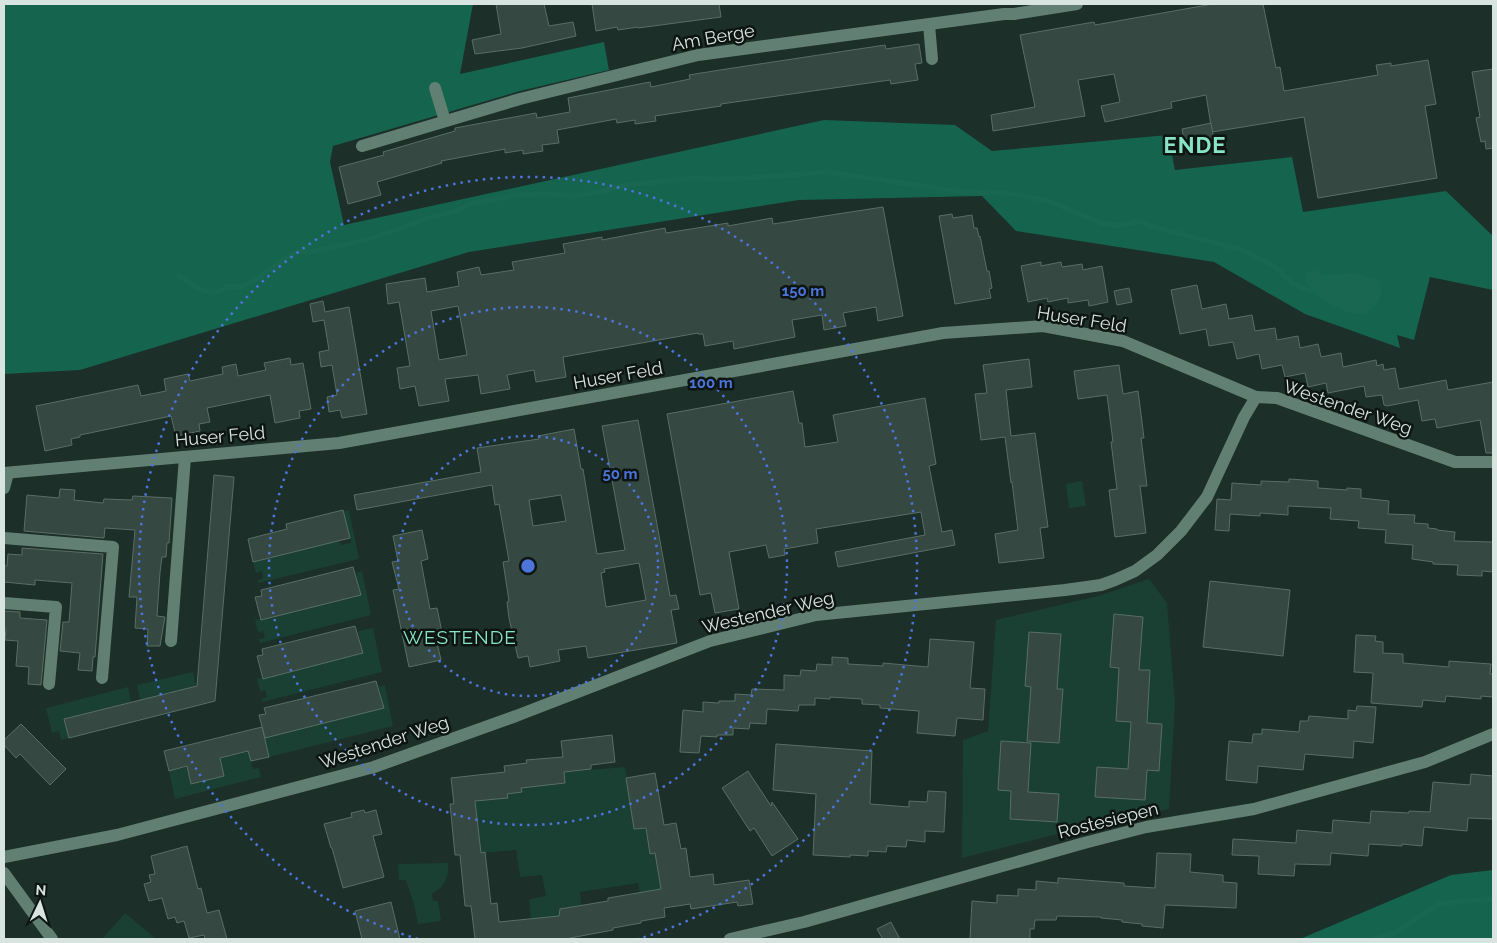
<svg xmlns="http://www.w3.org/2000/svg" width="1497" height="943" viewBox="0 0 1497 943" font-family="Raleway,sans-serif">
	<rect width="100%" height="100%" fill="#1c2f28"/>
	<g fill="#194033">
		<polygon points="1082,481 1086,506 1069,508 1066,484"/>
		<polygon points="349,510 359,559 258,583 258,580 263,579 262,571 256,573 253,561 339,540 341,545 351,543 347,526 334,514"/>
		<polygon points="362,571 371,615 260,643 259,639 265,638 263,631 258,632 255,620 361,595 356,573"/>
		<polygon points="1149,579 1167,603 1175,702 1169,809 1070,831 962,858 963,740 988,731 996,620 1098,596"/>
		<polygon points="373,628 382,672 262,702 262,699 267,697 265,690 260,691 257,679 363,653 358,631"/>
		<polygon points="193,672 196,686 140,700 137,685"/>
		<polygon points="385,685 393,726 269,757 267,749 262,750 259,739 384,708 379,686"/>
		<polygon points="128,687 131,702 65,719 69,738 61,740 59,731 52,733 46,708"/>
		<polygon points="255,750 257,760 251,762 253,769 259,768 261,777 175,799 169,771"/>
		<polygon points="625,767 634,829 646,828 650,854 655,853 661,889 640,893 638,883 580,892 581,905 560,909 559,916 531,920 529,899 546,896 542,875 520,877 516,850 481,853 475,801 508,798 507,794 521,792 521,788 565,783 564,772"/>
		<path d="M448 863C449 878 445 886 432 894L433 901H438L441 921 418 924 414 904 406 880H399L398 864Z"/>
		<polygon points="125,913 156,939 102,939"/>
	</g>
	<g fill="#15644e">
		<polygon points="4,4 473,4 460,74 604,42 609,70 520,91 333,146 330,162 344,225 824,120 955,125 992,151 1168,135 1175,170 1292,157 1303,212 1446,191 1493,236 1493,290 1430,277 1414,340 1397,335 1400,348 1305,314 1214,262 1016,231 982,196 799,200 469,252 80,370 4,374"/>
		<polygon points="1493,870 1493,939 1300,939 1451,875"/>
	</g>
	<path fill="#1a6751" d="M1315 270 1322 275 1356 273 1379 280C1382 289 1382 298 1376 305 1373 309 1368 313 1363 314 1348 317 1299 292 1306 273Z"/>
	<g fill="none" stroke-linecap="round" stroke-linejoin="round">
		<g stroke="#1a6751" stroke-width="5">
			<path d="M178 275C191 284 212 301 227 286L241 287 254 281 284 259 296 252 314 251 366 240 402 228 431 217 459 210 473 203 518 195 549 194 573 196 599 192 620 186 692 178 714 179 749 178 828 172 963 192 1006 193 1046 200 1101 223 1119 226 1139 221 1154 227 1243 250 1273 265 1293 284 1311 291"/>
			<polyline points="1374,939 1395,933 1439,904 1462,901 1487,900 1493,898"/>
		</g>
	</g>
	<g fill="#354841" stroke="#596e65" fill-rule="evenodd">
		<polygon points="496,4 544,4 549,26 573,22 576,36 522,48 475,54 472,40 501,34"/>
		<polygon points="592,4 719,4 721,17 638,28 638,27 618,30 617,27 596,31"/>
		<polygon points="1213,4 1263,4 1276,68 1280,67 1284,91 1378,75 1376,65 1391,63 1391,66 1428,60 1436,104 1425,106 1437,178 1318,198 1304,117 1212,132 1206,95 1171,102 1172,108 1105,122 1101,106 1120,102 1114,74 1078,80 1085,116 993,131 991,115 1035,107 1020,35 1094,22 1095,25"/>
		<polygon points="919,44 922,63 915,64 918,80 891,84 890,80 721,104 721,106 655,116 656,121 635,124 635,120 617,123 616,119 557,130 559,143 542,145 543,151 523,154 523,150 505,153 505,149 441,161 442,163 377,182 381,195 348,204 339,167 384,155 383,152 455,131 455,128 536,113 537,118 570,112 568,98 650,82 651,87 690,79 689,75 720,70 885,45 886,49"/>
		<polygon points="1493,69 1493,148 1486,149 1485,141 1481,142 1476,118 1480,117 1472,72"/>
		<polygon points="1211,123 1214,140 1185,145 1182,129"/>
		<path d="M883 207 903 316 878 321 876 307 843 313 846 326 824 330 822 315 792 320 795 337 734 349 733 341 705 346 703 334H698V333L563 357 566 377 536 382 534 370 507 375 510 389 481 394 478 375 445 379 449 401 419 406 415 386 400 389 397 368 410 366 399 302 388 304 386 284 425 278 427 292 459 286 457 272 479 267 481 275 514 270 512 262 565 253 563 244 602 237V240L665 228 666 233 728 223V226L772 218 773 224ZM458 306 467 355 439 360 431 311Z"/>
		<polygon points="952,214 953,218 972,215 974,228 977,228 979,237 980,236 987,271 989,271 992,288 989,289 991,298 955,304 939,216"/>
		<polygon points="1041,262 1041,266 1061,262 1062,267 1082,264 1083,270 1102,266 1108,302 1089,306 1088,300 1068,303 1068,298 1048,302 1047,298 1028,302 1021,266"/>
		<polygon points="1197,285 1202,309 1226,304 1229,319 1252,315 1255,331 1275,328 1277,340 1298,336 1300,348 1318,344 1321,357 1341,353 1343,367 1376,360 1377,366 1383,364 1384,370 1395,368 1399,389 1446,380 1448,390 1493,382 1493,453 1486,453 1480,420 1437,428 1435,419 1422,421 1418,400 1387,406 1384,405 1382,395 1366,397 1364,386 1328,393 1326,383 1308,387 1305,373 1285,377 1282,365 1262,369 1259,354 1237,359 1233,342 1209,346 1206,329 1180,334 1171,290"/>
		<polygon points="1129,288 1132,302 1117,305 1114,291"/>
		<polygon points="323,301 325,312 349,307 367,414 342,418 340,410 329,412 327,397 337,395 332,365 321,367 319,352 329,350 324,320 313,322 310,304"/>
		<polygon points="290,358 291,365 303,363 311,409 299,411 300,418 275,423 270,395 207,408 210,422 199,424 200,431 176,436 171,416 80,435 80,437 71,439 72,445 45,451 36,406 138,385 141,396 166,391 164,379 188,374 190,381 223,374 222,367 236,364 238,376 266,370 264,363"/>
		<polygon points="1029,359 1032,387 1006,390 1011,436 1035,433 1048,527 1040,528 1044,558 999,563 995,534 1018,530 1012,482 1011,483 1005,437 981,440 975,394 987,393 983,365"/>
		<polygon points="1119,365 1123,394 1138,391 1144,438 1141,438 1147,486 1140,486 1146,533 1115,537 1109,490 1117,489 1111,442 1113,442 1107,395 1078,399 1074,371"/>
		<polygon points="793,391 799,423 802,423 805,447 838,442 833,415 925,398 936,464 929,466 942,532 952,530 955,545 838,567 835,552 925,535 921,512 816,529 818,543 784,549 785,555 769,558 766,545 729,552 739,609 715,613 711,593 700,595 667,414"/>
		<path d="M638 420 670 596 676 595 679 609 671 610 677 643 588 658 586 646 558 650 560 661 530 667 528 656 518 658 509 618 507 602 509 601 503 562 509 561 499 504 495 505 492 485 357 510 354 495 481 472 477 448 539 439 538 436 574 429 581 469H583L597 554 625 550 602 426ZM561 495 566 521 533 526 529 500ZM639 563 646 600 606 607 601 573 605 572 604 569Z"/>
		<polygon points="214,475 234,477 215,701 69,738 64,719 197,686"/>
		<polygon points="1289,479 1318,481 1318,488 1347,490 1347,488 1361,489 1361,498 1389,501 1388,514 1415,515 1414,523 1428,524 1428,528 1437,529 1437,530 1455,532 1454,541 1493,542 1493,572 1482,571 1482,576 1457,575 1458,565 1433,564 1433,562 1412,559 1413,545 1385,543 1386,530 1358,528 1359,521 1330,519 1331,508 1288,506 1288,515 1260,513 1260,516 1230,514 1229,531 1215,530 1217,499 1231,500 1232,483 1261,485 1261,481 1289,482"/>
		<polygon points="60,489 75,490 74,500 103,503 104,499 132,500 133,496 172,498 169,543 167,543 166,557 162,557 160,572 157,616 165,617 160,646 147,646 148,629 135,628 137,597 129,597 135,530 105,528 104,538 24,531 27,495 59,498"/>
		<polygon points="343,510 350,538 253,562 248,539 287,529 286,524"/>
		<polygon points="422,530 428,559 421,561 425,583 430,609 437,608 442,632 435,634 441,660 409,667 393,590 399,589 392,562 398,561 393,536"/>
		<polygon points="22,548 103,554 95,657 93,657 92,671 78,670 80,653 60,651 63,622 69,622 72,583 35,580 35,585 4,582 4,566 7,566 8,554 22,555"/>
		<polygon points="353,567 361,595 261,620 255,597 262,596 261,590"/>
		<polygon points="1210,581 1290,590 1283,656 1203,647"/>
		<polygon points="4,611 20,612 20,618 47,620 41,685 28,684 29,667 16,666 18,641 5,640 6,629 4,626"/>
		<polygon points="1114,614 1143,617 1139,670 1150,670 1147,723 1162,724 1159,771 1147,770 1145,800 1095,797 1097,767 1128,769 1131,722 1116,721 1119,668 1110,667"/>
		<polygon points="355,626 363,653 263,679 257,656 263,655 262,649"/>
		<polygon points="1029,632 1061,634 1057,689 1063,689 1059,743 1027,741 1031,687 1025,686"/>
		<polygon points="1356,635 1376,636 1375,641 1383,642 1383,653 1403,654 1403,663 1449,667 1449,661 1491,664 1490,674 1493,674 1493,697 1481,696 1481,699 1446,696 1445,702 1423,700 1422,707 1371,703 1373,673 1354,672"/>
		<polygon points="930,639 974,642 970,688 985,689 983,720 957,718 955,736 917,733 919,711 880,708 880,705 862,704 862,699 830,697 830,699 815,698 815,705 799,705 798,711 767,709 766,724 750,723 749,729 733,728 733,735 717,735 717,737 701,736 699,753 680,752 683,710 703,712 703,702 719,703 719,701 735,701 735,694 751,695 752,689 784,690 784,675 800,676 801,670 816,671 817,664 832,665 832,657 848,658 848,664 883,666 883,663 928,667"/>
		<polygon points="376,681 384,708 265,738 259,715 266,714 264,708"/>
		<polygon points="1357,706 1376,707 1373,743 1354,741 1353,758 1305,754 1303,770 1258,766 1257,783 1226,780 1229,741 1252,743 1253,734 1262,734 1262,729 1299,732 1300,721 1308,721 1309,716 1348,719 1348,710 1356,711"/>
		<polygon points="21,724 66,769 50,785 20,754 16,758 4,745 4,740"/>
		<polygon points="262,727 269,757 251,761 248,751 220,758 224,776 191,784 187,766 169,771 164,751"/>
		<polygon points="612,735 615,762 591,765 591,769 564,772 565,783 521,788 522,792 507,794 508,798 475,801 481,853 485,852 491,904 497,903 499,922 559,916 560,909 608,901 608,898 661,889 655,853 650,854 646,828 634,829 626,778 655,773 664,825 676,823 681,849 686,848 690,877 713,874 714,885 749,880 753,904 738,906 737,902 691,909 690,904 664,908 665,917 641,921 641,923 613,928 613,930 565,939 475,939 471,906 465,906 460,855 455,855 450,804 454,804 451,778 505,772 504,766 527,763 526,760 563,757 561,741"/>
		<polygon points="1001,741 1031,743 1028,792 1059,794 1057,822 1010,819 1011,791 998,790"/>
		<polygon points="776,744 872,751 870,804 909,807 909,801 927,802 928,791 946,792 944,832 925,831 925,842 907,840 906,847 887,846 886,852 868,851 868,856 850,855 850,857 813,855 816,794 773,790"/>
		<polygon points="748,771 771,806 772,802 798,839 772,856 754,828 750,831 722,788"/>
		<polygon points="1471,774 1493,776 1493,819 1468,818 1467,831 1424,827 1422,846 1402,844 1402,846 1369,844 1368,856 1331,853 1330,865 1295,864 1294,876 1258,874 1259,856 1232,855 1233,839 1296,843 1297,830 1332,833 1333,820 1370,823 1371,811 1409,813 1409,811 1430,812 1433,782 1470,785"/>
		<polygon points="364,810 365,813 376,810 382,834 373,836 384,877 343,888 332,848 331,848 324,824 352,817 351,813"/>
		<polygon points="187,846 198,889 201,888 207,913 219,910 227,939 205,939 204,935 189,938 184,921 177,923 175,917 168,919 162,898 149,901 144,884 151,882 149,875 155,874 151,856"/>
		<polygon points="1157,853 1191,854 1190,872 1223,875 1223,882 1237,883 1236,908 1165,905 1163,928 1142,926 1142,924 1122,922 1122,920 1101,918 1101,917 1057,916 1056,920 1035,920 1034,929 1030,929 1030,939 970,939 972,901 997,903 997,895 1018,896 1018,889 1036,890 1036,881 1058,883 1058,878 1124,883 1124,886 1155,888"/>
		<polygon points="391,902 400,939 362,939 355,911"/>
		<polygon points="891,922 894,928 900,939 883,939 881,936 877,929"/>
	</g>
	<g fill="none" stroke-linecap="round" stroke-linejoin="round">
		<g stroke="#627f74" stroke-width="12">
			<polyline points="929,25 932,59"/>
			<polyline points="435,88 445,121"/>
			<polyline points="362,146 520,99 698,55 1004,14 1014,14 1077,4"/>
			<polyline points="4,473 339,443 943,333 1043,326 1123,341 1256,397"/>
			<polyline points="4,488 8,473"/>
			<polyline points="4,538 113,547 102,678"/>
			<polyline points="4,603 56,607 49,684"/>
			<polyline points="171,641 185,457"/>
			<polyline points="4,857 117,835 374,767 516,716 710,641 816,615 1065,590 1101,585 1115,580 1135,571 1157,555 1181,531 1207,497 1244,417 1256,397 1277,398 1455,462 1493,462"/>
			<polyline points="4,873 52,939"/>
			<polyline points="730,939 804,922 1084,843 1146,827 1254,809 1425,762 1493,734"/>
		</g>
	</g>
	<g fill="none" stroke="#4c74da" stroke-width="2.5" stroke-dasharray="2.5 5">
		<circle cx="528" cy="566" r="130"/>
		<circle cx="528" cy="566" r="259"/>
		<path d="M418 939A389 389 0 1 1 638 939"/>
	</g>
	<g text-anchor="middle" dominant-baseline="central" stroke-width="5" stroke-linejoin="round" paint-order="stroke">
		<g font-size="18" fill="#d8e4df" stroke="#0d1512">
			<text transform="translate(713 37) rotate(-10)">Am Berge</text>
			<text transform="translate(1082 319) rotate(9)">Huser Feld</text>
			<text transform="translate(618 375) rotate(-10)">Huser Feld</text>
			<text transform="translate(1348 407) rotate(19)">Westender Weg</text>
			<text transform="translate(220 436) rotate(-5)">Huser Feld</text>
			<text transform="translate(768 612) rotate(-13)">Westender Weg</text>
			<text transform="translate(384 742) rotate(-18)">Westender Weg</text>
			<text transform="translate(1108 820) rotate(-14)">Rostesiepen</text>
		</g>
		<g font-size="19" letter-spacing="1" fill="#88e4c4" stroke="#0d1512">
			<text x="460" y="637">WESTENDE</text>
		</g>
		<g font-size="22" font-weight="bold" letter-spacing="1" fill="#88e4c4" stroke="#0d1512">
			<text x="1195" y="145">ENDE</text>
		</g>
	</g>
	<circle cx="528" cy="566" r="8" fill="#4c74da" stroke="#0d1512" stroke-width="2.5"/>
	<g font-size="15" text-anchor="middle" font-weight="bold" fill="#4c74da" stroke="#0d1512" stroke-width="5" stroke-linejoin="round" paint-order="stroke">
		<text x="803" y="296">150 m</text>
		<text x="711" y="388">100 m</text>
		<text x="620" y="479">50 m</text>
	</g>
	<rect width="1497" height="943" fill="none" stroke="#d8e4df" stroke-width="10"/>
	<g transform="translate(40 903) rotate(4)" stroke="#0d1512" stroke-width="4" paint-order="stroke">
	<path d="M0-4L9 19L0 12L-9 19Z" fill="#d8e4df"/>
	<text y="-8" font-size="14" font-weight="bold" text-anchor="middle" fill="#d8e4df">N</text>
	</g>
</svg>
